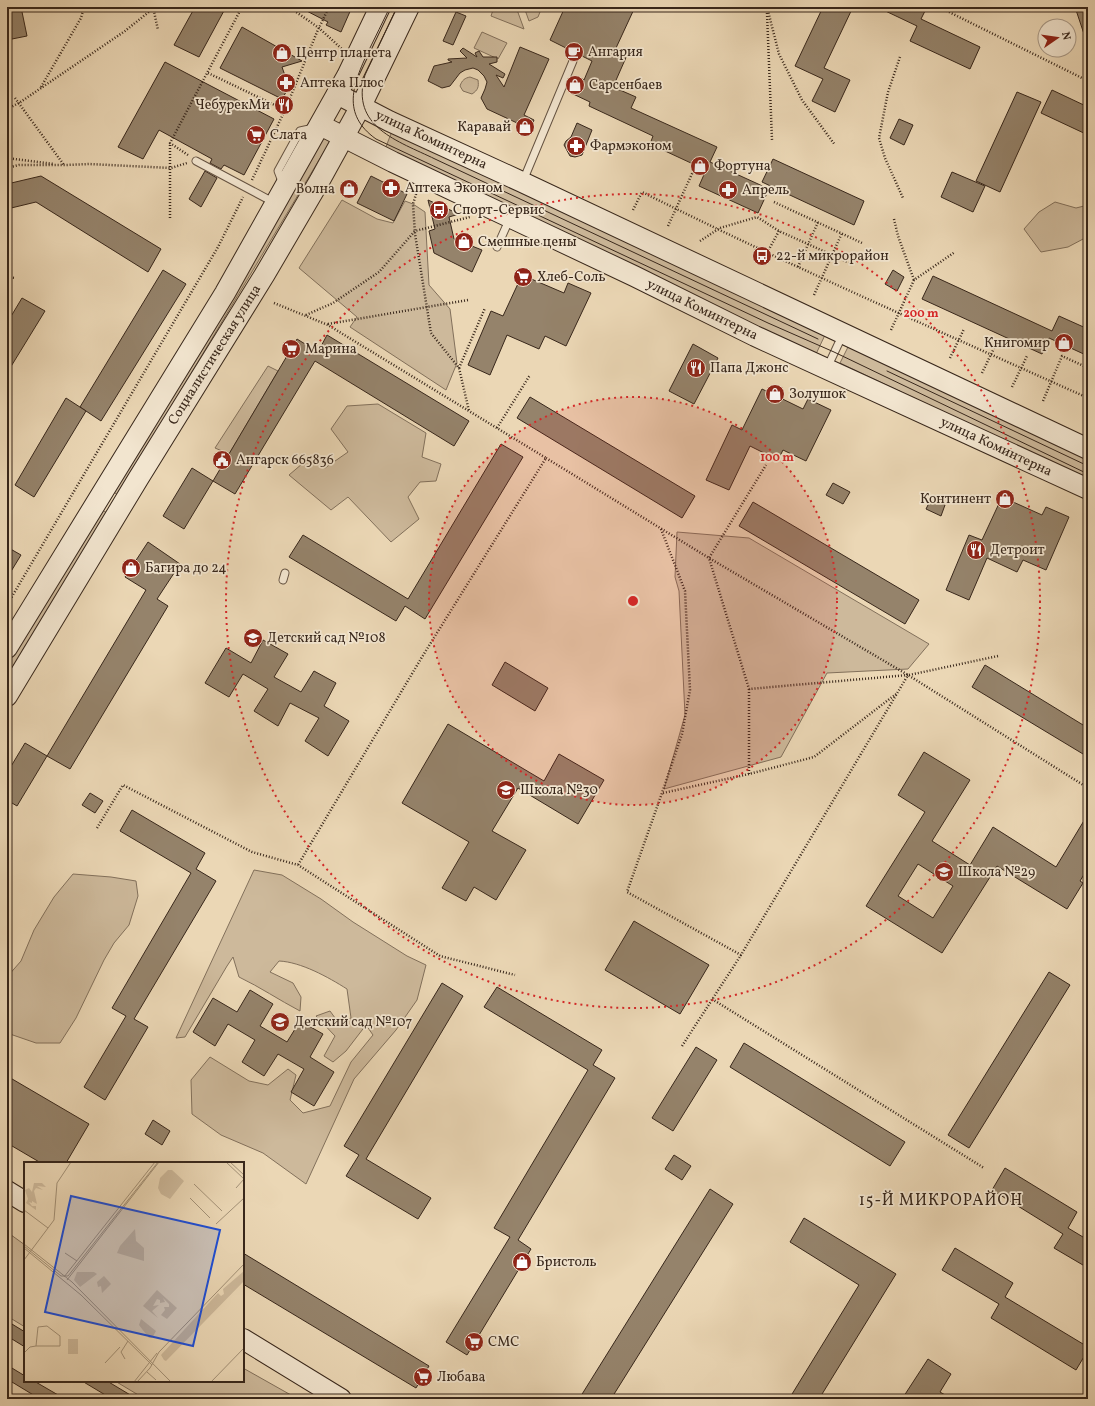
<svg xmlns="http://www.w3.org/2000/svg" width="1095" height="1406" viewBox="0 0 1095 1406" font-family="Vollkorn,serif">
	<rect width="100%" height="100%" fill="#ebd7b5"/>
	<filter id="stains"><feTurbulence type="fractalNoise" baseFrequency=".005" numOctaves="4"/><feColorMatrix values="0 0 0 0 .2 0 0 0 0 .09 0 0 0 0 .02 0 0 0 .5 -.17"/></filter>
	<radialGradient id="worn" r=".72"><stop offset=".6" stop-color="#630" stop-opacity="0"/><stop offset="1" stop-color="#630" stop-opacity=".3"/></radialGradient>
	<g fill="#cdb99b" stroke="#82705b">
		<polygon points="494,7 516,7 524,29 491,16"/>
		<polygon points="524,7 542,7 538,17 529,21"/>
		<polygon points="482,32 507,43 498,59 474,48"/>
		<path d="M470 77 478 80C479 87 478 90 472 94L463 91 460 86C462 80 465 78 470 77Z"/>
		<polygon points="392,131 825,335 816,354 384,152"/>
		<polygon points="319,134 331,140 118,495 112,491"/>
		<polygon points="342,200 377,219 393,223 405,201 413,204 425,212 429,285 450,309 457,363 446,390 350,327 357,317 299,268"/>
		<polygon points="1055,202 1076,208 1088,205 1088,241 1085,238 1068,247 1041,252 1024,229 1039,212"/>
		<polygon points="849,345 1088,457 1088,480 840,363"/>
		<polygon points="268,366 278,371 229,454 215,448"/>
		<polygon points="378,404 426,433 422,457 441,464 436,481 420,482 408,497 419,519 391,542 348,497 331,510 289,475 309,458 325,468 348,452 331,429 347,406"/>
		<polygon points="101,509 107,513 7,679 7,665"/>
		<polygon points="677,532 749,538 929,644 908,669 827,673 781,757 664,789 685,715 679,591 675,577"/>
		<path d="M254 870 282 875 321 899 353 922 407 956 426 965 417 1000 396 1030 354 1079 306 1184 263 1153 221 1135 192 1114 191 1080 210 1057 249 1081 268 1085 288 1069 296 1075 290 1100 303 1113 330 1106 351 1062 373 1035 366 1025 346 1051 333 1062 324 1056 335 1036 316 1016 330 1011 338 1022 351 1018 347 989C328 977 301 962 279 961L270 972 293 983 301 997 300 1011C279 1000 260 987 239 977L233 957 227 966 185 1037 176 1038Z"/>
		<polygon points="73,874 111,877 136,881 138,896 129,925 114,943 104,960 76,1018 60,1043 36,1043 7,1033 7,977 21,961 34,930 54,897"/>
		<polygon points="7,1232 25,1245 25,1327 7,1316"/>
		<polygon points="243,1368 298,1399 145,1399 115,1381 243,1381"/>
	</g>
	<g fill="#95836b" stroke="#38271b" fill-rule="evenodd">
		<polygon points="10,7 21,7 27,36 7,40 7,14 11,13"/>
		<polygon points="195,7 226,7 199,57 174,45"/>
		<polygon points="299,7 352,7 341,32 326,25 328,22"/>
		<polygon points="565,7 635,7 616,48 628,53 613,87 636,97 631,108 717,147 710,162 769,189 758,213 699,186 706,170 650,144 653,136 589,106 590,102 571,93 578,77 584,80 592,61 550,40"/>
		<polygon points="823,7 853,7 824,68 850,80 835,112 812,101 823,79 795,66"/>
		<polygon points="877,7 927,7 921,19 980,47 970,69 910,41 917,26"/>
		<polygon points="1075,7 1088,7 1088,40 1086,40"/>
		<polygon points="456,12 466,16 453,45 443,41"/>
		<polygon points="242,27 302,61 282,67 289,87 282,99 220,68"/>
		<polygon points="520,47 549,59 524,115 534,120 530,129 487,109 481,98 485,89 487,82 484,76 478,70 473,68 465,70 460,73 450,86 442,88 428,81 434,66 452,62 448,60 448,59 467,58 460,51 463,48 477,57 475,53 479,51 483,57 497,57 497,62 489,64 505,74 503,78 496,75 504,87"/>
		<polygon points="165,62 274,119 244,175 224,165 221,169 210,163 212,159 159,130 143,159 118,147"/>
		<polygon points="1052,90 1088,107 1088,135 1041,113"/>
		<polygon points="1017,92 1041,102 1000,192 976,181"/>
		<polygon points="899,119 913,125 904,145 890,138"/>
		<polygon points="577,123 592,130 582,155 575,157 570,156 564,145 566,141 571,137"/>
		<polygon points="773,159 864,201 854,225 762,182"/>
		<polygon points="205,171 217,178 201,207 189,199"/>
		<polygon points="952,172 985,186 973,212 941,197"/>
		<polygon points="41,176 161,249 148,272 36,202 7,209 7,184"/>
		<polygon points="371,176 407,194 394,221 357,203"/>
		<polygon points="428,200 459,214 449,217 454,239 482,250 472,272 434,253 429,231 435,229"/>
		<polygon points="163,270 186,284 101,421 80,407"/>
		<polygon points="893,270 904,277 897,291 885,284"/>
		<polygon points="522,275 564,293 568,283 591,293 566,346 545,336 539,349 507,335 490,375 468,365 491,311 503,316"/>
		<polygon points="933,276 1052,331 1059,316 1088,329 1088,356 1049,338 1042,354 922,299"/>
		<polygon points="22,298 45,311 7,373 7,323"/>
		<polygon points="327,335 469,421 454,446 315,361 235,494 213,481 297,339 318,352"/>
		<polygon points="693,344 718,358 694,404 669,391"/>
		<polygon points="762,389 803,409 808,399 831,410 806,461 783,450 778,460 750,446 729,490 706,480 732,425 742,430"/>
		<polygon points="530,397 695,496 682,518 517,418"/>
		<polygon points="66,398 86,411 34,497 15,485"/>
		<polygon points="501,444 523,457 425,619 405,606 396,621 289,557 303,535 408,599"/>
		<polygon points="192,468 213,481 184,529 163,516"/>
		<polygon points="833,483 850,492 843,504 826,495"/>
		<polygon points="1002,497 1042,515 1046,507 1069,517 1046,570 1023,560 1017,572 987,558 969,600 946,590 969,535 982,540"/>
		<polygon points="931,499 945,505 941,516 926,509"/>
		<polygon points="753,502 919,600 905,624 739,526"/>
		<polygon points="148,542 180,564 157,599 168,606 70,769 47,756 146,590 125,577"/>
		<polygon points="7,547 21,555 7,578"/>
		<polygon points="263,640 288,654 274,677 301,692 314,671 336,683 324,706 349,721 328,756 305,741 319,718 290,703 278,726 254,711 268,689 243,674 229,697 205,683 226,648 251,663"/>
		<polygon points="505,662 548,688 535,711 492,685"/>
		<polygon points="985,665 1088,728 1088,757 972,687"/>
		<polygon points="448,724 544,781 559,754 604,780 578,824 518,788 492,831 526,850 496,900 474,887 466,901 442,888 469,842 402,803"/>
		<polygon points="25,743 47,756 17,806 7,800 7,773"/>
		<path d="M924 752 970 780 932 841 970 865 993 827 1056 867 1088 814V868L1080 881 1083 883 1067 909 997 866 942 953 866 906 925 812 898 795ZM918 864 953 886 933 918 898 896Z"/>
		<polygon points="90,793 103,801 95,813 82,805"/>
		<polygon points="132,810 205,853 196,869 216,881 134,1019 148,1027 105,1100 84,1087 126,1016 112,1008 191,873 120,831"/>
		<polygon points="634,921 709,965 680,1014 605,970"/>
		<polygon points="1049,972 1070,985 969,1148 948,1135"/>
		<polygon points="442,983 463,996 366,1159 431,1198 418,1219 346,1176 359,1155 344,1146"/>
		<polygon points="497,987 602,1050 593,1065 615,1078 518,1240 531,1249 467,1355 446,1342 510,1237 494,1228 588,1070 484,1007"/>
		<polygon points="250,990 273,1004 260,1026 287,1042 300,1021 323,1034 310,1057 334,1072 314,1106 291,1092 304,1069 278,1054 264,1076 242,1062 255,1040 228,1024 215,1046 193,1032 213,998 237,1012"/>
		<polygon points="744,1043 905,1142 890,1166 730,1067"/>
		<polygon points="696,1047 717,1060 673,1131 652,1118"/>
		<polygon points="7,1076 89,1124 66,1163 41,1163 7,1143"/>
		<polygon points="153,1120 170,1131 162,1145 145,1134"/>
		<polygon points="674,1155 691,1166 682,1180 665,1169"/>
		<polygon points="1005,1168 1077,1212 1068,1228 1088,1240 1088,1268 1054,1248 1063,1234 992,1190"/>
		<polygon points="710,1189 733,1204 611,1399 579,1399"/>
		<polygon points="804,1218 896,1274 819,1399 789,1399 859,1285 790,1242"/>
		<polygon points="955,1248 1013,1283 1005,1297 1088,1347 1088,1350 1076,1370 991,1318 999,1304 942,1270"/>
		<polygon points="243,1253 429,1366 416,1388 243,1284"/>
		<polygon points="7,1321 25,1332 25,1347 7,1336"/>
		<polygon points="928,1359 951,1374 940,1392 952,1399 902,1399"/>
		<polygon points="7,1365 25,1376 25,1381 34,1381 65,1399 40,1399 7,1379"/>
		<polygon points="82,1381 107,1381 137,1399 112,1399"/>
	</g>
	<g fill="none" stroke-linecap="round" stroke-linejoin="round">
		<defs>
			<g id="lane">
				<polyline points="196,161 275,203"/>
				<polyline points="523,181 573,61"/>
				<polyline points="283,184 278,171 300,131 314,128"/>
				<polyline points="497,247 510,218"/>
				<polyline points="827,368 843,334"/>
				<polyline points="283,580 285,573"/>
			</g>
			<g id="secondary">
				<polyline points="337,94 389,121 522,182 1088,449"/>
				<polyline points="320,125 393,162 634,276 755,336 1088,489"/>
				<polyline points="7,648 225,293 347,76 380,7"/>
				<polyline points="7,696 138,479 265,274 320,180 363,102 409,7"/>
				<polyline points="7,1191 25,1202"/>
				<polyline points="243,1339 341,1399"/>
			</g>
		</defs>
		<use href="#lane" stroke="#655342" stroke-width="9"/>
		<use href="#secondary" stroke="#38271b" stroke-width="22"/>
		<g stroke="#38271b" stroke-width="2.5" stroke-dasharray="1 2" stroke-linecap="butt">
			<polyline points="153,7 158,30"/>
			<polyline points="289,7 319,28 343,50"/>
			<polyline points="767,7 779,54 802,100 835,145"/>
			<polyline points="941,8 1088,81"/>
			<polyline points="767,13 772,140"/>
			<polyline points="900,57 888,92 879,138 885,158 903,198"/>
			<polyline points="208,73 285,110"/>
			<polyline points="41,87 81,18 84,7"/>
			<polyline points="15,98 64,165"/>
			<polyline points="7,109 19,103 125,31 155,7"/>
			<polyline points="188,155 170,143 242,7"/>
			<polyline points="7,158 54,164"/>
			<polyline points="7,168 19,165 65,165 89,164 171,168 187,163"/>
			<polyline points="252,180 285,110 317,32 329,7"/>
			<polyline points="417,191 413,204 415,234 431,333 459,368 469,411"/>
			<polyline points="774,202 862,243"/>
			<path d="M633 210 642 192C788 265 939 331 1088 398"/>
			<polyline points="170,218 170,144"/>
			<polyline points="894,219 898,236 914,280"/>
			<polyline points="668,226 696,165"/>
			<polyline points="700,241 720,228 757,217 779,231 852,264"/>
			<polyline points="767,253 779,231"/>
			<polyline points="798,267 818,222"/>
			<polyline points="7,277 15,278"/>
			<polyline points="814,295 842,233"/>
			<polyline points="274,303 328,325 546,458 422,657 298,865"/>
			<polyline points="1086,303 1088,302"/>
			<polyline points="306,315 333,303 379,272 415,231 470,217"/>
			<polyline points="328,324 468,300"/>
			<polyline points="891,330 914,280 955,252"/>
			<polyline points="950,358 964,329"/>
			<polyline points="459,368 485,308"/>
			<polyline points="982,373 997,342"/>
			<polyline points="1012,387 1027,356"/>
			<polyline points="1043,401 1062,356 1088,368"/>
			<polyline points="497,428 530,375"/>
			<polyline points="546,458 709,558 908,675 1088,788"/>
			<polyline points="661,529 685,591 690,690 682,734 662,793 627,892 741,955 908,675 749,689 709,558 766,465"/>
			<polyline points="7,605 218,247 243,197"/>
			<polyline points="909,675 998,656"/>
			<polyline points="749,774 749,689"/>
			<polyline points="663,793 749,774 814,757 896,694"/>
			<polyline points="97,828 123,785 252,852 298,865 440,956 515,975"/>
			<polyline points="712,999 984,1168"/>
			<polyline points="682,1046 741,955"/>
		</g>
		<use href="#lane" stroke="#f2e5cf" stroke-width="7"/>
		<use href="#secondary" stroke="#f2e5cf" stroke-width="20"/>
		<g stroke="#38271b" stroke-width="1">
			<path d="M390 7C383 22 375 37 368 52 353 84 341 114 376 139L768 323 834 352 1088 474"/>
			<path d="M397 7 365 75C350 127 398 141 435 159L818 339"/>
			<polyline points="887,371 1088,466"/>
		</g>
	</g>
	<circle cx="633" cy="601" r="204" fill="#d62828" fill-opacity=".12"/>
	<g fill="none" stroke="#d62828" stroke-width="2" stroke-dasharray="2 4">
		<circle cx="633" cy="601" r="204"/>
		<circle cx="633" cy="601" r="407"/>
	</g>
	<defs>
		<symbol id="cafe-disc" viewBox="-11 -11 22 22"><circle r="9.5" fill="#8f2418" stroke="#f2e5cf"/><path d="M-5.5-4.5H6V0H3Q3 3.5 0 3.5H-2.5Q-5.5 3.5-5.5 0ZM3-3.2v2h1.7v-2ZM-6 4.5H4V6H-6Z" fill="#fff"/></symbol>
		<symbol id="shop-disc" viewBox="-11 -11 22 22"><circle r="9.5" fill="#8f2418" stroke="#f2e5cf"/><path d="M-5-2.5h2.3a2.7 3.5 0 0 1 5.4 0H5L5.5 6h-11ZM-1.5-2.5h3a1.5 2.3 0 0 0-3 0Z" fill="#fff"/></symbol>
		<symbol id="pharmacy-disc" viewBox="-11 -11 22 22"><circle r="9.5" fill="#8f2418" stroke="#f2e5cf"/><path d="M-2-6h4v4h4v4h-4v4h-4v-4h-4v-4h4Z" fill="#fff"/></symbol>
		<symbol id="restaurant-disc" viewBox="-11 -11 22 22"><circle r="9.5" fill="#8f2418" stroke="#f2e5cf"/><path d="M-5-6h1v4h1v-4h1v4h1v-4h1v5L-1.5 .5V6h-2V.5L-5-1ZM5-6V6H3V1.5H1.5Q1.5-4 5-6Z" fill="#fff"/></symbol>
		<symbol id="supermarket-disc" viewBox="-11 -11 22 22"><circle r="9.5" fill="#8f2418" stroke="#f2e5cf"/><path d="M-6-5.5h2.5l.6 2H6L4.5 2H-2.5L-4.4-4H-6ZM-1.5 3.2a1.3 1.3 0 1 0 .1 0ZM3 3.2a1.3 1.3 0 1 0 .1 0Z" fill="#fff"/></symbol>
		<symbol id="bus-disc" viewBox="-11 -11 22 22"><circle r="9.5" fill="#8f2418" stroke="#f2e5cf"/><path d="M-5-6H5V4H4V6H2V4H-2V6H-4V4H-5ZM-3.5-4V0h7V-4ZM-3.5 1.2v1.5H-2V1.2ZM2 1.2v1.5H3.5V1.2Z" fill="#fff"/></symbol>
		<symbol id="civic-disc" viewBox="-11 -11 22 22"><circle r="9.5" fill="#8f2418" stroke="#f2e5cf"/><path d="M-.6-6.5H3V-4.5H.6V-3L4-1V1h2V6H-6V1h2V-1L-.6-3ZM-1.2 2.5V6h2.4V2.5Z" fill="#fff"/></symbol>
		<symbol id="school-disc" viewBox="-11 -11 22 22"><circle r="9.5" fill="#8f2418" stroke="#f2e5cf"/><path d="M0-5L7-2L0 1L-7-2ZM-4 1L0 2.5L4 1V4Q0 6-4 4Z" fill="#fff"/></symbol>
	</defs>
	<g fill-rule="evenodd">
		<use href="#cafe-disc" x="563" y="41" width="22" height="22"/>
		<use href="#shop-disc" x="271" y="42" width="22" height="22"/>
		<use href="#pharmacy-disc" x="275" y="72" width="22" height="22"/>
		<use href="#shop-disc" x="564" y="74" width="22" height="22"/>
		<use href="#restaurant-disc" x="273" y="94" width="22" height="22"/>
		<use href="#shop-disc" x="514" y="116" width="22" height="22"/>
		<use href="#supermarket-disc" x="245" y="124" width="22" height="22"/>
		<use href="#pharmacy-disc" x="565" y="135" width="22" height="22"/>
		<use href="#shop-disc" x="689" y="155" width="22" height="22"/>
		<use href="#pharmacy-disc" x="380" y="177" width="22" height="22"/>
		<use href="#shop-disc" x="338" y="178" width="22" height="22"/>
		<use href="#pharmacy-disc" x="717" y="179" width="22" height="22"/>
		<use href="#bus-disc" x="428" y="199" width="22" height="22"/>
		<use href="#shop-disc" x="453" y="231" width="22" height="22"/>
		<use href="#bus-disc" x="751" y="245" width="22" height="22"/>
		<use href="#supermarket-disc" x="512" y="266" width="22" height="22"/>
		<use href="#shop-disc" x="1053" y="332" width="22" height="22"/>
		<use href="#supermarket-disc" x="280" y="338" width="22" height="22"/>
		<use href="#restaurant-disc" x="685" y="357" width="22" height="22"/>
		<use href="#shop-disc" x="764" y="383" width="22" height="22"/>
		<use href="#civic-disc" x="211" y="449" width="22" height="22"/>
		<use href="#shop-disc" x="994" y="488" width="22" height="22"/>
		<use href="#restaurant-disc" x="965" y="539" width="22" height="22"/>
		<use href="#shop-disc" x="120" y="557" width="22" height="22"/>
		<use href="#school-disc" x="242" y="627" width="22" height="22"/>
		<use href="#school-disc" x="495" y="779" width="22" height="22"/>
		<use href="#school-disc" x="933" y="861" width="22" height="22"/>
		<use href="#school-disc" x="269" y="1011" width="22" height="22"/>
		<use href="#shop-disc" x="511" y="1251" width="22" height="22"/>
		<use href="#supermarket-disc" x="463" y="1331" width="22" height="22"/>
		<use href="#supermarket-disc" x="412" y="1366" width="22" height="22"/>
	</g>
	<g text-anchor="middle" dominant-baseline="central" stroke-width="3.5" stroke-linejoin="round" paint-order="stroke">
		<g font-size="14" fill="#38271b" stroke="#f2e5cf" text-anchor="start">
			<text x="588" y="52">Ангария</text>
			<text x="296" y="53">Центр планета</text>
			<text x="300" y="83">Аптека Плюс</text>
			<text x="589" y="85">Сарсенбаев</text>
			<text x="270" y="105" text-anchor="end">ЧебурекМи</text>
			<text x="511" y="127" text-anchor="end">Каравай</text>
			<text x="270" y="135">Слата</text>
			<text x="590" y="146">Фармэконом</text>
			<text x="714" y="166">Фортуна</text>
			<text x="405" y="188">Аптека Эконом</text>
			<text x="335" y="189" text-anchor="end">Волна</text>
			<text x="742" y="190">Апрель</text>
			<text x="453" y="210">Спорт-Сервис</text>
			<text x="478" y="242">Смешные цены</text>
			<text x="776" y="256">22-й микрорайон</text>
			<text x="537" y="277">Хлеб-Соль</text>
			<text x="1050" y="343" text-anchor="end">Книгомир</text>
			<text x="305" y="349">Марина</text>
			<text x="710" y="368">Папа Джонс</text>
			<text x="789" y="394">Золушок</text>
			<text x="236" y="460">Ангарск 665836</text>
			<text x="991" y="499" text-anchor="end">Континент</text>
			<text x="990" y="550">Детроит</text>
			<text x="145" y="568">Багира до 24</text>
			<text x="267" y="638">Детский сад №108</text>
			<text x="520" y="790">Школа №30</text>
			<text x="958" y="872">Школа №29</text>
			<text x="294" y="1022">Детский сад №107</text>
			<text x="536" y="1262">Бристоль</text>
			<text x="488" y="1342">СМС</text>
			<text x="437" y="1377">Любава</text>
		</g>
		<g font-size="14" fill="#38271b" stroke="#f2e5cf">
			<text transform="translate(431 140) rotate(25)">улица Коминтерна</text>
			<text transform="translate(702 310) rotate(26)">улица Коминтерна</text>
			<text transform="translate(215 355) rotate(-58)">Социалистическая улица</text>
			<text transform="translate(996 447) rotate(25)">улица Коминтерна</text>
		</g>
		<g font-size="16" letter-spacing="1" fill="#38271b" stroke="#f2e5cf">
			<text x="941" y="1201">15-Й МИКРОРАЙОН</text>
		</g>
	</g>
	<g transform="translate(24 1162)">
		<rect width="220" height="220" fill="#ebd7b5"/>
		<path d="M144 8H148L160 19 146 37 137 32 134 26 136 16ZM10 21H18L22 25 13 24 19 28 12 26 10 29 13 42 8 39V41L5 40 8 44H12V48L2 41 4 37 1 28 5 26 8 30ZM111 67 112 79 120 86V99L93 91 96 84ZM220 109V119L142 199 140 198 137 193 194 131 197 134 200 132 199 127ZM53 110H70L73 112 56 125 50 118ZM80 114 87 122 78 131 77 124 74 125 73 120ZM133 128 153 146 143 157 137 153 141 148 140 145H145V142L139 136 141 140 136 141V138L133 137 129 144 135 143 128 149 134 156 119 144ZM117 157 132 169 128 176H125L115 163ZM44 177H54V192H44Z" fill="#cdb99b"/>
		<path fill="none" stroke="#a39177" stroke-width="1" d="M202 0 220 17M206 0 220 13M170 22 198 49M212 26 220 17M166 36 186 56M0 48 24 66M192 62 220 36M0 82 48 120 147 220M0 84 37 114H44L134 0M0 86 57 133 128 203M41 91 53 99M0 98 30 58 33 21 47 0M40 115 131 0M43 118 135 0M23 164 36 174V184H12L14 165ZM0 191 6 185 12 184M101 197 97 190 104 179M81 201 96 185M123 210 132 218M110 220 133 191M113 220 126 206 135 190 220 102M187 220 220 186"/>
		<path fill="#1d4ed8" fill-opacity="0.15" stroke="#1d4ed8" stroke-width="2" d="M47 34 196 68 169 184 21 150Z"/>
		<rect width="220" height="220" fill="none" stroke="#38271b" stroke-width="2"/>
	</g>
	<circle cx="633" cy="601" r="6" fill="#d62828" stroke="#f2e5cf" stroke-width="2"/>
	<g font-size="12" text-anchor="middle" font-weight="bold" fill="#d62828" stroke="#f2e5cf" stroke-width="3.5" stroke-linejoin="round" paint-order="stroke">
		<text x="921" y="317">200 m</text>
		<text x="777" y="461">100 m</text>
	</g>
	<rect width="1095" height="1406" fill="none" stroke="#ebd7b5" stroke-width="24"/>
	<rect x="8" y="8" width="1079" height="1390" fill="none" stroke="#38271b" stroke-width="2"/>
	<rect x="12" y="12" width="1071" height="1382" fill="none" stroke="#38271b"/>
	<g transform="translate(1057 38) rotate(77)"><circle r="19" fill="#f2e5cf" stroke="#a89987"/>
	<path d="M0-3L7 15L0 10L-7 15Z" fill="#8f2418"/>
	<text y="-6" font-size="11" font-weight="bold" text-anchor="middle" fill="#38271b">N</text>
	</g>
	<rect width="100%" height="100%" filter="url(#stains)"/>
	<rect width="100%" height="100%" fill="url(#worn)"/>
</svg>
